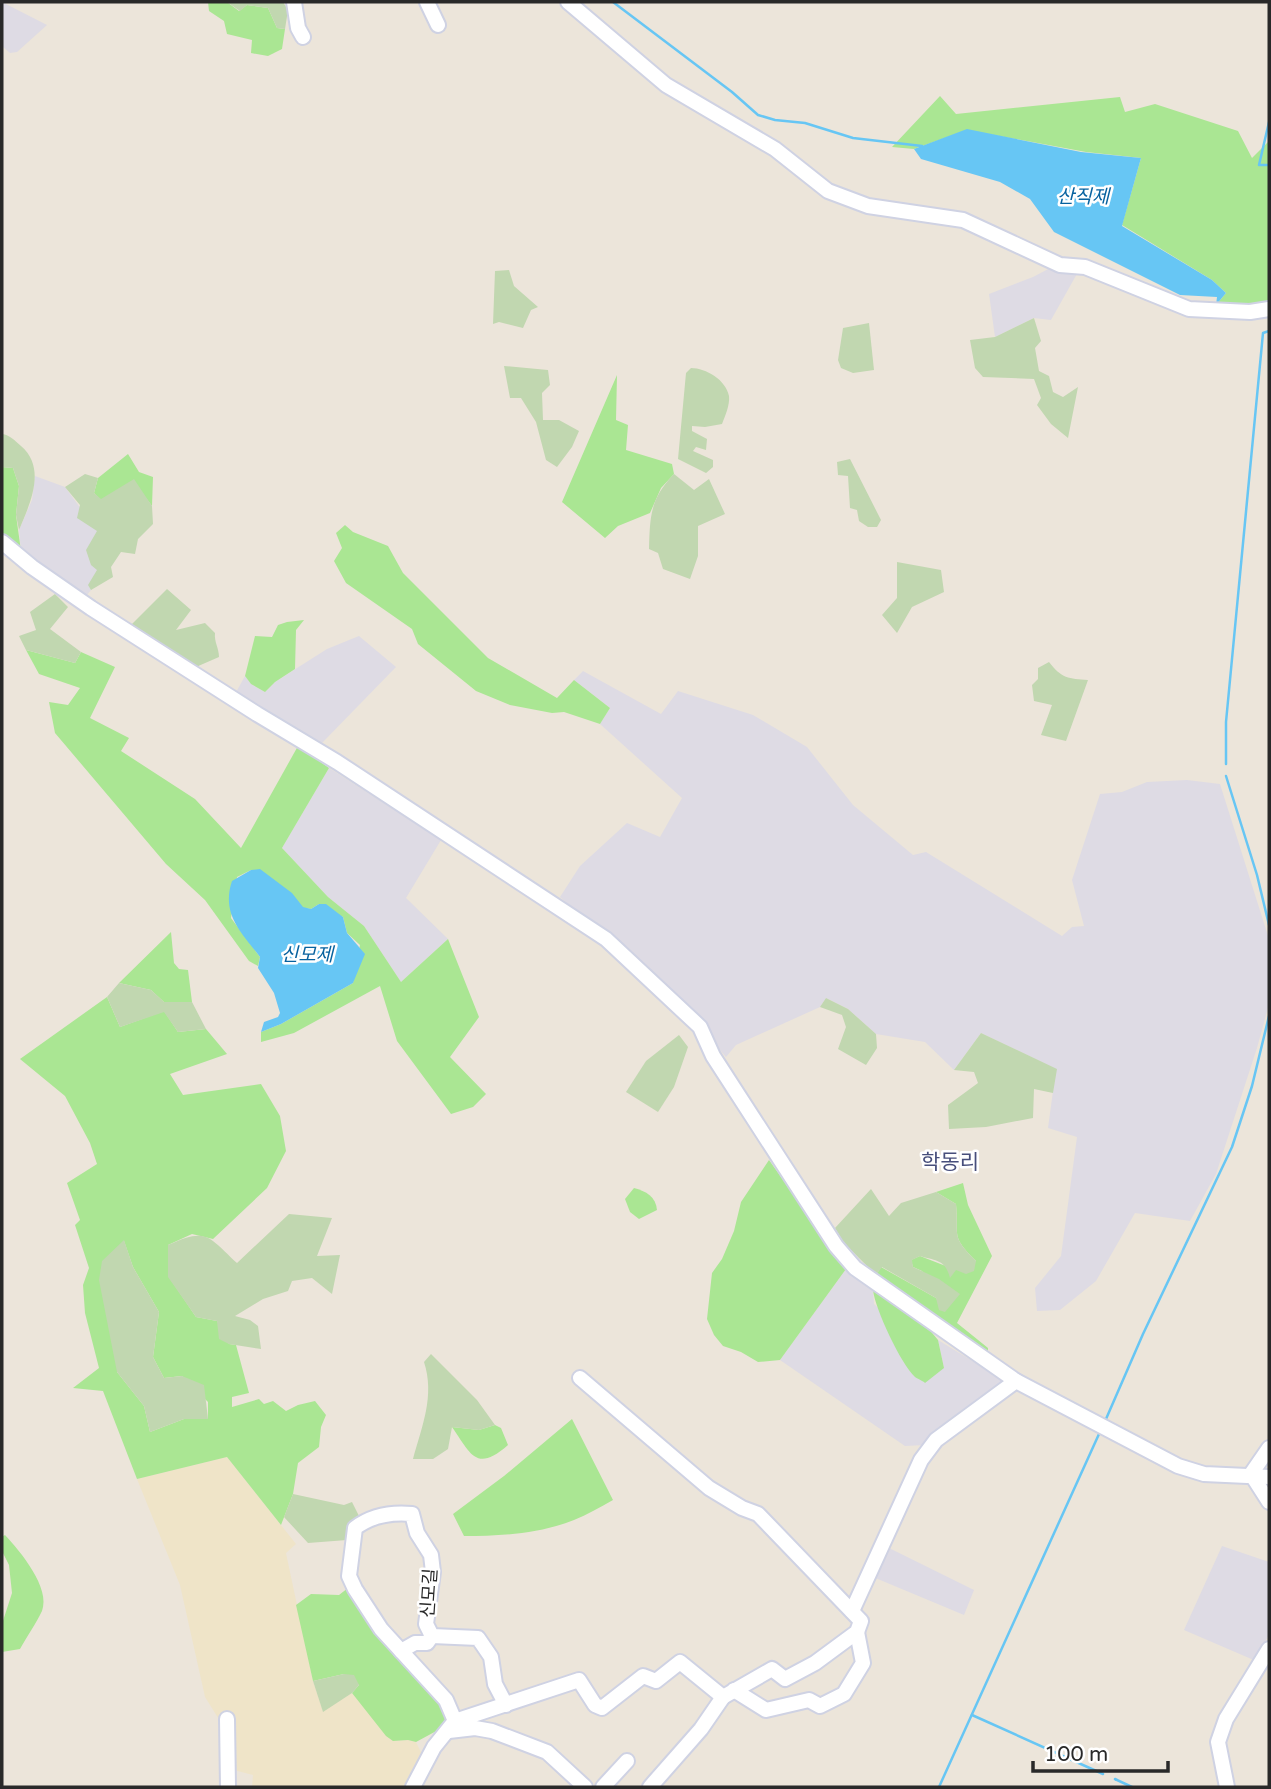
<svg xmlns="http://www.w3.org/2000/svg" width="1271" height="1789" viewBox="0 0 1271 1789" font-family="'Varela Round','Noto Sans KR',sans-serif">
	<rect width="100%" height="100%" fill="#ece5da"/>
	<g fill="#dedbe4">
		<polygon points="2,2 47,25 17,52 10,53 2,46"/>
		<polygon points="1052,267 1078,272 1051,320 1034,318 995,337 989,294 1033,277"/>
		<polygon points="35,476 65,487 97,531 98,570 89,585 91,590 86,596 21,551 19,530 32,500"/>
		<polygon points="359,636 396,667 322,743 235,694 245,676 251,684 265,692 275,682 327,649"/>
		<polygon points="583,671 661,714 678,691 753,715 807,747 853,805 913,855 926,852 1062,936 1072,927 1084,926 1072,880 1100,794 1122,792 1147,782 1187,780 1220,784 1269,939 1269,1004 1257,1048 1216,1174 1190,1221 1135,1213 1096,1281 1060,1310 1037,1311 1035,1288 1061,1256 1077,1137 1048,1128 1056,1069 981,1033 954,1070 925,1042 876,1034 848,1009 826,998 820,1007 736,1045 726,1057 677,1000 560,897 580,866 627,823 660,837 682,798 600,724 610,708 574,680"/>
		<polygon points="329,768 441,840 406,898 448,939 401,982 364,926 328,897 282,848"/>
		<polygon points="846,1269 873,1290 874,1304 944,1368 938,1340 1005,1381 925,1445 905,1446 780,1360"/>
		<polygon points="1222,1546 1269,1562 1269,1634 1256,1661 1184,1630"/>
		<polygon points="889,1548 974,1590 964,1615 873,1577"/>
	</g>
	<polygon fill="#efe4c8" points="227,1457 296,1544 286,1553 313,1681 323,1711 352,1693 393,1741 408,1740 416,1742 430,1771 418,1787 252,1787 253,1775 234,1770 220,1721 205,1697 180,1585 137,1479"/>
	<g fill="#aae693" fill-rule="evenodd">
		<polygon points="208,2 227,2 239,11 247,5 268,8 277,28 285,29 282,49 268,56 251,53 252,40 227,34 224,21 209,11"/>
		<polygon points="940,96 956,114 1120,97 1125,112 1155,104 1238,131 1252,158 1269,141 1269,303 1252,308 1216,305 1226,293 1212,280 1122,225 1141,158 1086,152 967,130 914,149 892,147"/>
		<polygon points="617,375 616,420 628,425 626,450 672,464 674,474 661,488 650,513 618,526 605,538 562,502"/>
		<polygon points="128,454 139,472 153,477 152,506 140,490 101,500 94,493 98,478"/>
		<polygon points="2,467 13,468 19,486 16,515 21,551 2,536"/>
		<polygon points="345,525 353,532 388,546 403,573 488,658 557,698 574,680 610,708 600,724 564,712 552,713 510,705 476,691 418,644 412,629 346,583 334,561 342,548 336,533"/>
		<polygon points="304,620 296,630 295,669 275,682 265,692 251,684 245,676 255,636 272,637 278,625 287,622"/>
		<polygon points="26,650 75,663 81,652 115,667 90,718 129,738 121,751 195,799 241,848 298,746 329,768 282,848 328,897 364,926 401,982 448,939 479,1017 450,1057 486,1094 473,1107 451,1114 397,1041 380,986 294,1033 261,1042 261,1032 281,1024 353,983 360,945 347,933 343,917 319,904 311,909 303,908 260,870 251,870 237,877 231,918 260,957 258,966 249,961 205,900 166,864 55,733 49,702 68,705 80,688 39,674"/>
		<polygon points="171,932 174,963 179,969 188,970 192,1002 164,1002 151,990 119,983"/>
		<path d="M107 997 120 1027 164 1011 178 1032 206 1029 227 1054 170 1074 183 1095 261 1084 280 1116 286 1151 267 1188 213 1239 192 1234 168 1245 169 1277 196 1317 217 1321 229 1344 236 1345 249 1393 232 1397V1407L259 1399 264 1404 273 1401 286 1411 298 1405 315 1401 326 1415 321 1427 319 1447 298 1463 293 1494 281 1525 227 1457 137 1479 103 1391 73 1388 99 1368 85 1313 83 1285 89 1268 75 1225 80 1220 67 1183 97 1164 90 1143 65 1096 20 1059ZM124 1241 133 1267 159 1312 153 1357 164 1378 182 1376 208 1402V1419H184L150 1432 144 1406 117 1372Z"/>
		<polygon points="769,1160 846,1269 780,1360 758,1362 741,1352 723,1346 714,1335 707,1319 712,1273 722,1259 734,1231 741,1202"/>
		<path d="M963 1183 968 1205 992 1256 957 1323 988 1348V1354L876 1275 881 1267 936 1298 945 1312 922 1271 913 1267 911 1260 920 1256 956 1270 976 1261C950 1235 959 1237 956 1204L936 1192Z"/>
		<path d="M634 1188C646 1191 656 1197 657 1210L639 1219 630 1212 625 1199Z"/>
		<path d="M873 1290 928 1328 938 1340 944 1368 925 1383C925 1382 916 1378 915 1377 901 1364 875 1309 873 1290Z"/>
		<path d="M572 1419 613 1500C600 1507 587 1515 574 1520 539 1534 500 1536 464 1536L453 1514 504 1476Z"/>
		<path d="M495 1425 501 1428 508 1445C476 1473 471 1454 452 1427L479 1430Z"/>
		<path d="M5 1535C20 1551 51 1588 42 1611 37 1622 26 1638 20 1649L2 1652V1624L12 1593 9 1565 2 1551V1537Z"/>
		<polygon points="348,1588 441,1703 448,1720 440,1729 416,1742 408,1740 393,1741 386,1736 352,1693 359,1685 344,1674 313,1681 296,1605 311,1594 339,1595"/>
	</g>
	<g fill="#c1d7b0">
		<polygon points="227,2 283,2 288,10 285,29 277,28 268,8 247,5 240,11"/>
		<polygon points="509,270 514,286 538,307 531,310 523,328 499,322 493,324 495,271"/>
		<polygon points="1034,318 1041,341 1035,348 1039,371 1049,376 1053,392 1063,397 1078,387 1068,438 1051,424 1037,405 1041,398 1034,379 983,377 975,368 970,340 995,337"/>
		<polygon points="869,323 874,370 853,373 841,368 838,360 843,328"/>
		<polygon points="504,366 548,370 550,385 542,393 543,420 559,420 579,431 572,447 557,467 546,460 536,422 521,398 510,398"/>
		<path d="M691 368C706 368 726 380 729 396 730 405 725 416 722 424L705 427 692 426V431L707 439 706 450 696 447 693 451 713 460V467L706 473 678 459 686 373Z"/>
		<path d="M2 434C10 435 14 440 21 446 47 468 30 504 19 530L16 515 19 486 13 468 2 467Z"/>
		<polygon points="850,459 881,520 877,527 868,527 859,521 857,510 850,508 848,476 838,475 837,462"/>
		<polygon points="85,474 98,478 94,493 101,499 134,479 152,506 153,524 138,539 135,554 121,552 111,567 113,577 91,590 88,585 97,570 91,565 86,550 97,531 77,518 80,505 65,487"/>
		<path d="M674 474 694 490 709 479 725 514 698 526V556L690 579 663 569 658 553 649 549C650 516 650 499 674 474Z"/>
		<polygon points="897,562 941,570 944,592 912,607 897,633 882,615 897,598"/>
		<path d="M167 589 191 610 176 630 205 623 215 633C214 642 219 648 219 657L196 667 129 627Z"/>
		<polygon points="55,594 68,607 50,629 81,652 75,663 26,650 19,636 36,630 30,612"/>
		<path d="M1049 662C1061 678 1069 679 1088 680L1066 741 1041 735 1052 705 1034 701 1032 685 1038 679V668Z"/>
		<polygon points="119,983 151,990 164,1002 192,1002 206,1029 178,1032 164,1012 120,1027 107,997"/>
		<polygon points="826,998 848,1009 876,1034 877,1048 866,1065 838,1049 846,1027 842,1015 820,1007"/>
		<polygon points="981,1033 1057,1069 1053,1093 1034,1089 1033,1118 986,1127 949,1129 948,1105 978,1083 974,1072 954,1070"/>
		<polygon points="679,1035 688,1047 674,1087 658,1112 626,1092 646,1061"/>
		<path d="M871 1189 889 1216 901 1203 936 1192 956 1204C959 1237 950 1235 976 1261L974 1271 966 1274 956 1270 950 1278C945 1259 936 1261 920 1256L912 1260 913 1267 939 1279 960 1294 945 1312 939 1310 936 1298 882 1267 876 1275 844 1243 835 1228Z"/>
		<path d="M289 1214 332 1218 317 1256 340 1255 332 1294 312 1278 292 1281 288 1291 263 1299 235 1316 250 1320 258 1326 261 1349 229 1344 219 1339 217 1321 196 1317 168 1277V1245C207 1227 208 1236 237 1263Z"/>
		<polygon points="124,1240 133,1267 159,1312 153,1357 164,1378 182,1376 204,1385 208,1419 184,1419 150,1432 144,1406 117,1372 99,1280 102,1261"/>
		<path d="M431 1354 477 1400 495 1425 479 1430 452 1427 448 1449 433 1459H413C422 1426 435 1396 424 1362Z"/>
		<polygon points="293,1494 344,1505 352,1502 361,1520 347,1540 308,1543 284,1517"/>
		<polygon points="344,1674 354,1675 359,1685 352,1693 323,1712 313,1681"/>
	</g>
	<g fill="#67c6f4">
		<polygon points="967,129 1081,152 1141,158 1122,226 1212,280 1226,293 1216,305 1217,297 1180,295 1054,232 1030,199 1000,182 921,159 914,149"/>
		<path d="M260 869 292 893 303 907 311 909 319 904H326L343 917 347 933 365 954 353 983 281 1024 261 1032 264 1022 278 1017 280 1013 274 993 258 968 260 957C241 932 221 914 232 881L251 870Z"/>
	</g>
	<g fill="none" stroke-linecap="round" stroke-linejoin="round">
		<g stroke="#67c6f4" stroke-width="2.5">
			<polyline points="613,2 732,92 758,115 775,120 805,123 853,138 922,146"/>
			<polyline points="1269,122 1259,165 1269,165"/>
			<polyline points="1226,764 1226,722 1263,333 1269,331"/>
			<polyline points="1226,776 1257,875 1269,925"/>
			<polyline points="1106,1419 1143,1334 1232,1147 1252,1086 1269,1016"/>
			<polyline points="972,1715 1103,1774"/>
			<polyline points="1115,1779 1132,1787"/>
			<polyline points="939,1787 1099,1434"/>
		</g>
		<defs>
			<g id="minor">
				<polyline points="294,2 298,28 303,37"/>
				<polyline points="427,2 438,25"/>
				<polyline points="568,2 666,85 775,149 828,191 868,206 963,220 1060,265 1085,267 1189,309 1250,312 1269,309"/>
				<polyline points="2,542 32,567 91,608 257,714 337,762 606,939 700,1027 713,1056 836,1246 855,1268 1016,1381 1178,1466 1204,1474 1269,1477"/>
				<polyline points="1269,1448 1251,1474 1269,1502"/>
				<polyline points="852,1611 921,1460 936,1440 1016,1381"/>
				<polyline points="401,1651 415,1643 427,1643 432,1636"/>
				<polyline points="734,1690 766,1710 809,1700 820,1706 844,1694 863,1663 857,1632"/>
				<polyline points="227,1719 228,1787"/>
				<path d="M455 1721 446 1700 381 1629 355 1589 349 1576 355 1528C372 1515 391 1512 412 1514L417 1533 431 1555 433 1572 426 1624 432 1636 478 1638 491 1657 495 1684 506 1705"/>
				<polyline points="449,1731 475,1728 492,1731 547,1752 585,1787"/>
				<polyline points="413,1787 434,1747 455,1721 579,1680 595,1705 602,1708 643,1676 656,1681 680,1662 723,1697 772,1669 785,1679 815,1663 857,1632 861,1621 758,1514 742,1508 709,1488 580,1378"/>
				<polyline points="603,1787 627,1761"/>
				<polyline points="650,1787 701,1729 723,1697"/>
				<polyline points="1227,1787 1218,1742 1226,1719 1269,1649"/>
			</g>
		</defs>
		<use href="#minor" stroke="#cfd2e3" stroke-width="18"/>
		<use href="#minor" stroke="#fff" stroke-width="14"/>
	</g>
	<g text-anchor="middle" dominant-baseline="central" stroke-width="5" stroke-linejoin="round" paint-order="stroke">
		<g font-size="18" fill="#292929" stroke="#fff">
			<text transform="translate(429 1593) rotate(-86)">신모길</text>
		</g>
		<g font-size="19" font-style="italic" fill="#07629f" stroke="#fff">
			<text x="1083" y="197">산직제</text>
			<text x="307" y="955">신모제</text>
		</g>
		<g font-size="21" fill="#474e7b" stroke="#fff">
			<text x="950" y="1162">학동리</text>
		</g>
	</g>
	<rect width="1271" height="1789" fill="none" stroke="#292929" stroke-width="7"/>
	<path d="M1033 1761v10h135v-10" fill="none" stroke="#292929" stroke-width="3.5"/>
	<text x="1044" y="1761" font-size="21" fill="#292929" stroke="#ffffff" stroke-width="5" paint-order="stroke">100 m</text>
</svg>
